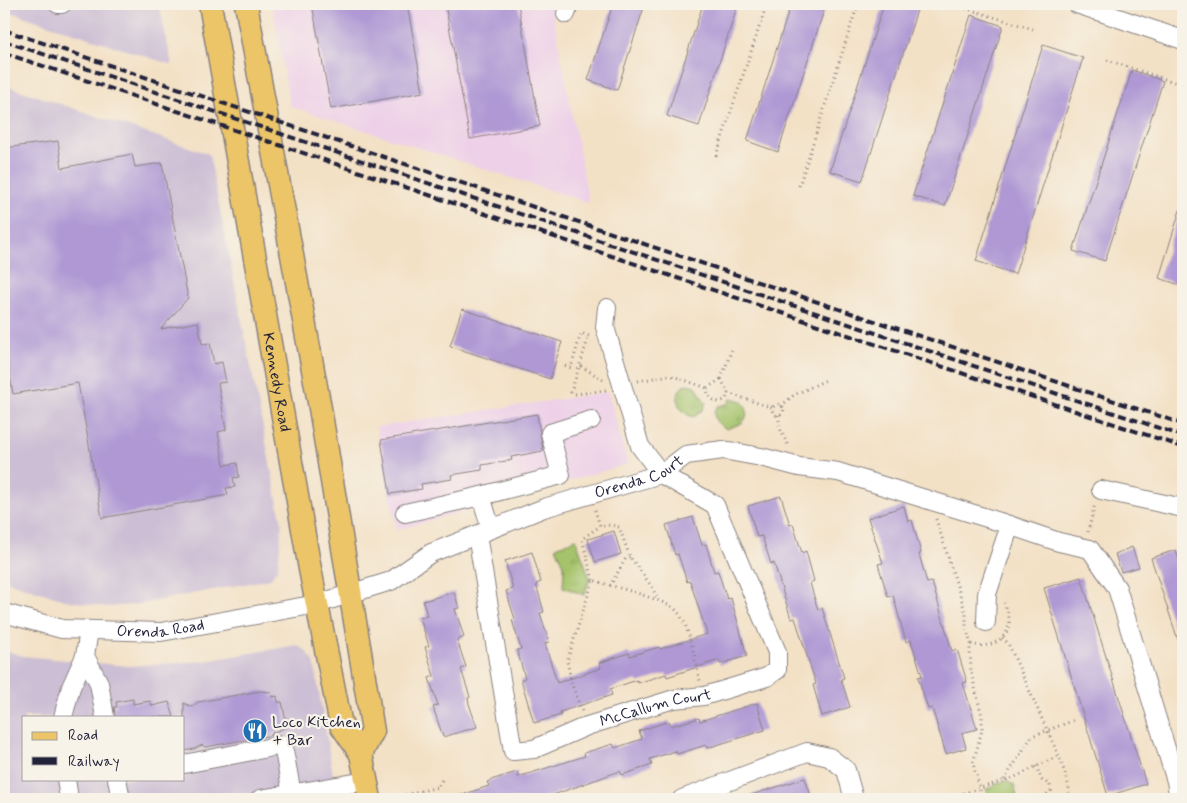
<svg xmlns="http://www.w3.org/2000/svg" width="1187" height="803" viewBox="0 0 1187 803" font-family="Mynerve,sans-serif">
	<defs>
		<pattern id="grass-tufts" width="24" height="20" patternUnits="userSpaceOnUse" patternTransform="scale(1.25)"><rect width="24" height="20" fill="#a5c36a"/><path d="M3 7l-1-3M5 7V3M7 7l1-3M15 17l-1-3M17 17v-4M19 17l1-3" fill="none" stroke="#8ea75d"/></pattern>
	</defs>
	<rect width="100%" height="100%" fill="#f7f3e8"/>
	<filter id="ink" filterUnits="userSpaceOnUse"><feTurbulence type="fractalNoise" baseFrequency=".02" numOctaves="2"/><feDisplacementMap in="SourceGraphic" scale="10" xChannelSelector="R" yChannelSelector="G"/><feConvolveMatrix kernelMatrix="1 2 1 2 8 2 1 2 1" color-interpolation-filters="sRGB"/></filter>
	<filter id="wash" filterUnits="userSpaceOnUse"><feTurbulence type="fractalNoise" baseFrequency=".0096" numOctaves="4" result="noise"/><feDisplacementMap in="SourceGraphic" scale="20" xChannelSelector="R" yChannelSelector="G"/><feGaussianBlur stdDeviation="1.12" result="paint"/><feColorMatrix in="noise" values="0 0 0 0 0 0 0 0 0 0 0 0 0 0 0 0 0 1.4 0 .05"/><feComposite in="paint" operator="in"/></filter>
	<g filter="url(#wash)">
		<rect width="100%" height="100%" fill="#f3e1c6"/>
		<g fill="#eed0e8">
			<polygon points="272,4 551,4 589,203 290,106"/>
			<polygon points="608,392 628,464 397,530 376,427"/>
		</g>
		<g fill="#ccbed4" fill-rule="evenodd">
			<polygon points="4,4 159,4 172,65 4,10"/>
			<polygon points="4,85 209,154 282,524 278,567 270,579 134,605 106,607 64,600 4,580"/>
			<path d="M297 645 305 650 314 662 337 799H4V650L23 656 128 666 205 661ZM24 717H184V779H24Z"/>
		</g>
		<g fill="url(#grass-tufts)" stroke="#647252">
			<path d="M686 384 696 386 703 399 706 402 703 410 694 417 688 415 679 407C677 398 677 389 686 384Z"/>
			<path d="M731 399C746 398 752 413 742 423L727 429C716 424 710 416 718 406L727 404Z"/>
			<polygon points="576,539 590,579 584,595 563,587 564,565 556,547"/>
			<path d="M1006 781 1014 785 1018 799C1007 799 990 802 986 789L994 787 997 783Z"/>
		</g>
		<g id="blocks">
			<g fill="#af98d4">
				<polygon points="312,4 407,4 423,92 331,109"/>
				<polygon points="445,4 518,4 540,126 470,139"/>
				<polygon points="613,4 645,4 617,90 588,80"/>
				<polygon points="703,4 738,4 699,126 667,116"/>
				<polygon points="791,4 826,4 778,152 747,141"/>
				<polygon points="884,4 919,4 862,181 830,171"/>
				<polygon points="971,15 1003,26 945,206 913,196"/>
				<polygon points="1043,45 1083,58 1015,274 976,261"/>
				<polygon points="1132,70 1163,81 1105,261 1073,251"/>
				<polygon points="58,141 62,168 132,154 135,167 162,163 188,298 161,329 198,322 202,344 210,343 214,364 222,362 226,382 218,383 226,430 218,432 224,465 237,463 239,477 233,478 235,487 226,488 228,495 102,518 78,383 13,394 4,339 4,148"/>
				<polygon points="1180,210 1183,210 1183,286 1159,278"/>
				<polygon points="462,309 562,342 550,379 450,346"/>
				<polygon points="537,414 543,451 511,457 512,460 482,465 482,470 451,475 452,479 421,484 422,489 390,494 381,440"/>
				<polygon points="781,496 790,525 793,524 802,553 806,551 814,581 810,583 818,610 822,608 844,678 841,679 850,707 822,716 813,685 816,684 795,618 791,619 774,563 771,564 762,536 757,537 748,506"/>
				<polygon points="904,506 908,521 912,520 921,553 919,554 927,583 932,582 952,651 957,649 967,682 963,683 977,729 962,733 966,748 946,754 932,708 928,709 918,677 922,676 911,640 906,642 893,595 888,597 878,564 883,563 868,518"/>
				<polygon points="693,517 702,545 706,544 714,572 718,571 727,599 731,598 747,656 720,664 719,660 667,677 666,674 638,683 637,680 610,689 612,695 560,712 561,715 534,723 521,680 525,678 517,650 521,649 512,620 515,619 506,591 513,589 505,561 532,552 541,582 536,584 544,612 540,613 549,642 545,643 557,683 601,668 599,663 629,653 630,656 659,647 660,649 707,634 690,581 687,582 678,554 675,555 666,525"/>
				<polygon points="614,531 621,554 595,562 588,539"/>
				<polygon points="1132,547 1139,567 1121,572 1115,554"/>
				<polygon points="1176,550 1183,573 1183,645 1180,646 1151,558"/>
				<polygon points="1081,577 1146,784 1108,796 1044,588"/>
				<polygon points="454,592 459,608 455,609 464,637 457,640 466,667 461,669 470,697 468,698 469,704 477,727 443,737 433,707 438,705 429,678 434,676 425,647 429,646 420,618 427,616 423,601"/>
				<polygon points="260,691 271,692 272,697 277,696 278,702 282,702 287,727 272,733 272,735 205,747 202,745 194,749 184,751 184,703 192,707 198,702"/>
				<polygon points="133,699 133,704 150,701 152,706 169,702 174,717 115,717 114,707 117,707 116,702"/>
				<polygon points="757,703 765,730 707,748 706,745 677,754 676,751 650,759 652,765 622,775 620,771 542,799 458,799 458,796 489,786 487,782 494,779 517,772 518,777 585,756 584,753 613,744 615,748 642,739 639,731 669,721 671,726 699,718 700,721"/>
				<polygon points="805,778 812,799 748,799 748,796"/>
			</g>
		</g>
	</g>
	<g filter="url(#ink)">
		<use href="#blocks" fill-opacity="0" stroke="#8a8280" stroke-width="1"/>
		<g fill="none" stroke-linecap="round" stroke-linejoin="round">
			<defs>
				<g id="minor">
					<polyline points="58,4 62,4"/>
					<polyline points="1077,4 1183,40"/>
					<polyline points="566,14 569,4"/>
					<polyline points="1101,490 1183,508"/>
					<polyline points="481,496 561,475 550,433 591,420"/>
					<polyline points="405,513 481,496 491,529"/>
					<path id="s1" d="M477 535 513 751 534 749 587 726 674 699 704 696 767 677 777 670V652L715 505 661 474 640 446 605 327 607 308"/>
					<path id="s2" d="M4 613 62 629 161 632 317 604 391 581 431 553 544 508 661 474 686 455 723 450 761 457 799 467 838 472 1000 522 1059 542 1090 549 1117 588 1176 781 1179 799"/>
					<polyline points="986,622 987,594 1010,525"/>
					<polyline points="89,630 85,656 99,683 105,717"/>
					<polyline points="63,717 71,687 85,656"/>
					<polyline points="184,764 283,745 292,794"/>
					<polyline points="66,779 69,799"/>
					<polyline points="117,779 121,799"/>
					<polyline points="260,799 366,781"/>
					<polyline points="682,799 807,752 829,757 846,770 854,799"/>
				</g>
				<g id="major">
					<path id="s3" d="M210 4 310 569 341 725 361 754 370 799"/>
					<polyline points="246,4 320,408 373,731 361,754"/>
				</g>
			</defs>
			<use href="#minor" stroke="#8a8280" stroke-width="20"/>
			<use href="#major" stroke="#8a8280" stroke-width="25"/>
			<g stroke="#8a8280" stroke-width="3" stroke-dasharray="1 4" stroke-linecap="butt">
				<polyline points="951,4 1033,29"/>
				<polyline points="1107,60 1183,85"/>
				<polyline points="716,156 767,4"/>
				<polyline points="799,186 858,4"/>
				<polyline points="565,366 571,368 581,333 589,336 571,392 573,394 577,394 606,390"/>
				<polyline points="581,366 603,380"/>
				<path d="M721 379 728 393 726 399 720 402C710 400 708 397 707 388Z"/>
				<polyline points="721,379 732,349"/>
				<polyline points="638,381 670,375 707,388"/>
				<polyline points="728,393 773,408"/>
				<circle cx="778" cy="410" r="5.5"/>
				<polyline points="781,406 794,395 826,380"/>
				<polyline points="778,415 781,431 789,447"/>
				<polyline points="595,510 600,526 612,525 619,527 630,557 652,587 658,600"/>
				<polyline points="936,519 966,614 966,627 971,644 970,648 971,672 982,716 982,730 973,763 982,797"/>
				<polyline points="1088,532 1095,504"/>
				<polyline points="593,580 582,539 600,526"/>
				<polyline points="610,586 626,558 630,557"/>
				<polyline points="1002,638 1008,643 1061,761 1069,787 1069,799"/>
				<path d="M971 644C989 650 1011 639 1009 618 1009 613 1006 608 1004 603"/>
				<path d="M582 711 572 685 567 661 593 580C610 586 666 599 677 611 690 626 695 661 700 681"/>
				<polyline points="1036,766 1042,780 1050,785 1051,791 1045,796 1046,799"/>
				<polyline points="1004,780 1032,736 1075,720"/>
				<polyline points="401,796 438,787 443,778"/>
				<polyline points="939,799 948,798 1013,778 1058,756"/>
				<polyline points="978,799 983,796 991,799"/>
			</g>
			<use href="#minor" stroke="#fff" stroke-width="18"/>
			<use href="#major" stroke="#ecc569" stroke-width="22"/>
			<g stroke="#22223b" stroke-width="4" stroke-dasharray="8 4" stroke-linecap="butt">
				<polyline points="4,30 1183,424"/>
				<polyline points="4,41 1183,436"/>
				<polyline points="4,53 1183,447"/>
			</g>
		</g>
	</g>
	<defs>
		<symbol id="restaurant-disc" viewBox="-11 -11 22 22"><circle r="9.5" fill="#1f6fb2" stroke="#f7f3e8"/><path d="M-5-6h1v4h1v-4h1v4h1v-4h1v5L-1.5 .5V6h-2V.5L-5-1ZM5-6V6H3V1.5H1.5Q1.5-4 5-6Z" fill="#fff"/></symbol>
	</defs>
	<g fill-rule="evenodd">
		<use href="#restaurant-disc" x="241" y="717" width="28" height="28"/>
	</g>
	<g text-anchor="middle" dominant-baseline="central" stroke-width="4.5" stroke-linejoin="round" paint-order="stroke">
		<g font-size="16" fill="#22223b" stroke="#f7f3e8">
			<text stroke="none"><textPath href="#s3" startOffset="384">Kennedy Road</textPath></text>
			<text stroke="none"><textPath href="#s2" startOffset="666">Orenda Court</textPath></text>
			<text stroke="none"><textPath href="#s2" startOffset="159">Orenda Road</textPath></text>
			<text stroke="none"><textPath href="#s1" startOffset="369">McCallum Court</textPath></text>
		</g>
		<g font-size="16" fill="#22223b" stroke="#f7f3e8" text-anchor="start">
			<text x="272" y="722">Loco Kitchen<tspan x="272" dy="18">+ Bar</tspan></text>
		</g>
	</g>
	<rect width="1187" height="803" fill="none" stroke="#f7f3e8" stroke-width="20"/>
	<rect x="22" y="716" width="162" height="65" fill="#f7f3e8" stroke="#a29fa3"/>
	<rect x="32" y="732" width="25" height="8" fill="#ecc569" stroke="#a29fa3"/>
	<text x="68" y="740" font-size="15" fill="#22223b">Road</text>
	<rect x="32" y="757" width="25" height="8" fill="#22223b" stroke="#a29fa3"/>
	<text x="68" y="766" font-size="15" fill="#22223b">Railway</text>
</svg>
